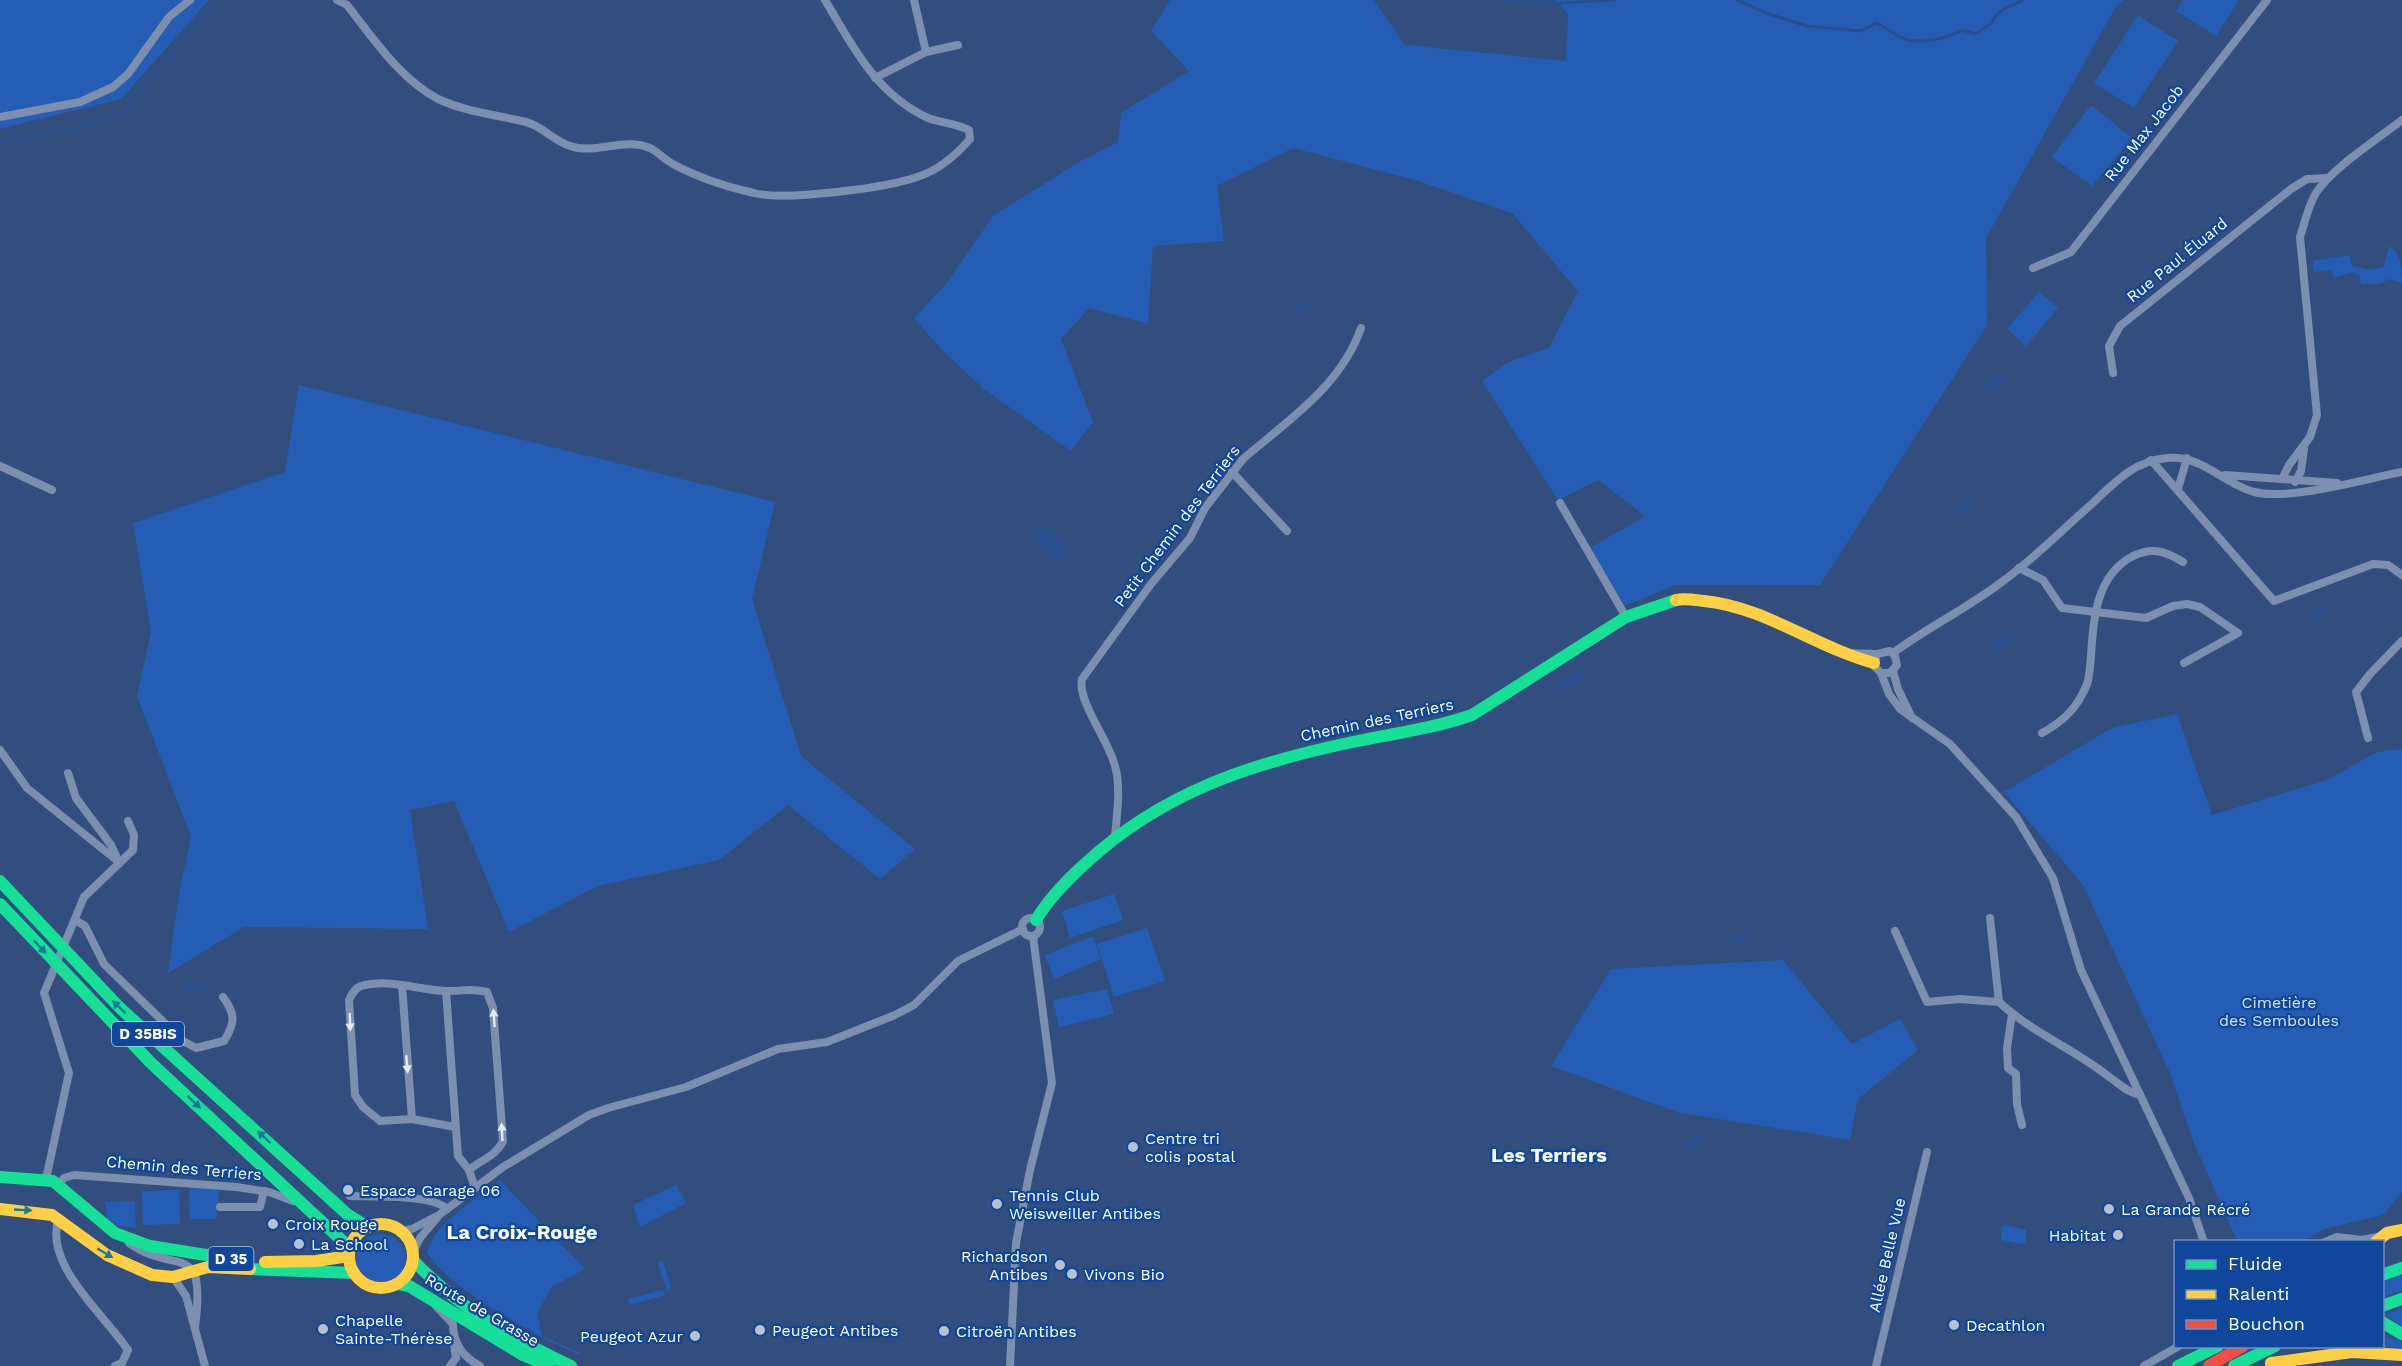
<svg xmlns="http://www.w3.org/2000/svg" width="2402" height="1366" viewBox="0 0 2402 1366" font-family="'Work Sans',sans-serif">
	<rect width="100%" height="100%" fill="#314e7e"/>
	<g fill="#255db4">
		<polygon points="0,0 209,0 121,99 0,129"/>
		<polygon points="1170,0 1374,0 1405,45 1566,61 1568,15 1556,0 2123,0 2115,8 1986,238 1987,325 1820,585 1675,585 1625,606 1590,548 1645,516 1598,480 1558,500 1482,381 1508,362 1549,348 1578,291 1512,213 1415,180 1293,148 1217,186 1224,241 1153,246 1148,324 1089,308 1061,339 1093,422 1071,451 984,389 944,352 914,318 946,284 993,216 1079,162 1118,142 1121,113 1189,71 1151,31"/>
		<polygon points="2183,0 2239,0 2216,36 2176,11"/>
		<polygon points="2138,15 2178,41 2134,108 2094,83"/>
		<polygon points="2091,105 2132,138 2092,186 2052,157"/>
		<path d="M2389 246C2402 253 2402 270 2402 283L2389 279 2380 284H2361L2359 275 2352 273 2335 277 2330 270 2314 272 2313 261 2350 255 2352 266 2370 270 2384 267Z"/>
		<polygon points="2039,292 2058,308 2026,346 2007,329"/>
		<polygon points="299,385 775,502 752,599 801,756 915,849 880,879 788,805 719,860 598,886 509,932 454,801 410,810 428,929 244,927 168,973 179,894 191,837 137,696 151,632 133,523 285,472"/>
		<polygon points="2177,714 2212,815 2327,780 2377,752 2402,749 2402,1192 2383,1215 2325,1229 2303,1241 2237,1241 2194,1143 2170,1073 2083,885 2004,792 2112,728"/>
		<polygon points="1114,894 1123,920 1070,938 1062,911"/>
		<polygon points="1147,928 1165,981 1114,997 1097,944"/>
		<polygon points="1093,936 1101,959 1054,979 1045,955"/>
		<polygon points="1783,960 1852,1044 1900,1019 1918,1050 1858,1099 1850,1140 1677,1112 1551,1066 1611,969"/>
		<polygon points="1107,989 1114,1014 1059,1027 1053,1000"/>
		<path d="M500 1180 585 1269 552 1287 537 1313 542 1336 580 1353 579 1355C539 1337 448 1289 427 1252 435 1222 477 1199 500 1180Z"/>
		<polygon points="676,1185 686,1203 640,1227 633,1205"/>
		<polygon points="192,1187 219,1190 216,1219 190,1219 189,1192"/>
		<polygon points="179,1190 180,1224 143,1225 142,1191"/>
		<polygon points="135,1201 136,1228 118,1226 107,1218 105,1202"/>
		<polygon points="2005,1225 2026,1230 2026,1242 2022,1244 2001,1240 2001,1228"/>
		<circle cx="381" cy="1259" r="25"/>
		<polygon points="663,1261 671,1287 668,1293 657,1262"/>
		<polygon points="2402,1274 2402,1291 2383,1297 2383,1282"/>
		<polygon points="663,1290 665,1295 630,1305 628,1299"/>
		<polygon points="2402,1309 2402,1327 2385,1314"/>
		<polygon points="2383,1337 2402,1341 2402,1351 2382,1346"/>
	</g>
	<g fill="#294f8e">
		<polygon points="1308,300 1312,307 1297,315 1293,308"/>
		<polygon points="2002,375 2006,384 1987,392 1983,384"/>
		<polygon points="1967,497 1974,503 1959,517 1953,511"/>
		<polygon points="1045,525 1065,545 1063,552 1065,556 1058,563 1032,538"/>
		<polygon points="2319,604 2326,610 2315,623 2308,617"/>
		<polygon points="2007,633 2011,641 1994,651 1990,644"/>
		<polygon points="1582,669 1587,678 1561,692 1556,682"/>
		<polygon points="1732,934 1749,935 1749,942 1732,942"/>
		<polygon points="195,981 205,984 204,991 193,988 190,992 185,990 188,983"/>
		<polygon points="1700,1134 1705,1144 1689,1152 1685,1144 1696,1139 1696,1135"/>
	</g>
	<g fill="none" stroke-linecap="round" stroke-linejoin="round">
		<g stroke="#294f8e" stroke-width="3">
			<polyline points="1501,0 1543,4 1615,0"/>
			<path d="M1737 0 1766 13 1807 26 1860 31 1877 23C1886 27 1894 35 1902 38 1920 45 1946 39 1962 30L1975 34 1992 23C1996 10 2012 6 2023 0"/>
			<polyline points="0,142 81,128 115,117 127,108 166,58 218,0"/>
		</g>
		<g stroke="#7c8fae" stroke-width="8">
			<path d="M337 0 347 5C373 38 400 79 438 99 466 112 497 115 526 122 542 126 554 141 570 146 596 155 623 137 650 148 658 152 665 160 673 164 697 177 727 187 754 193 785 201 888 188 920 176 940 169 957 154 970 139L969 130C956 123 941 123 928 118 876 94 853 47 825 0"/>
			<polyline points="926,52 958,45"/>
			<polyline points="875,78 926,52 914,0"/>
			<polyline points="0,117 80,102 113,87 128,74 169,17 190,0"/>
			<polyline points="2033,268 2071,252 2267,0"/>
			<polyline points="2113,373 2109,346 2120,326 2291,189 2307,179 2328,178"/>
			<polyline points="2151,460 2274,601 2373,564 2388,565 2402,575"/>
			<polyline points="0,466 52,490"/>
			<polyline points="1232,472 1287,531"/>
			<polyline points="2225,475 2337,483"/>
			<path d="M2282 479 2289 465 2310 437 2317 415 2300 237C2305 222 2308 206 2316 193 2332 168 2378 139 2402 120"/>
			<polyline points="2295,482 2301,471 2304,449"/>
			<polyline points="2178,489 2187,458"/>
			<polyline points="1560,503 1626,617"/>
			<polyline points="2019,568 2043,580 2062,608 2146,618 2173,606 2187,604 2200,607 2238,633 2184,663"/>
			<polyline points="1846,653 1877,654"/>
			<path d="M1893 653C1928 627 1968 608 2003 581 2032 560 2058 534 2085 510 2111 487 2131 461 2167 458 2203 455 2222 483 2254 492 2290 501 2364 479 2402 472"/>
			<polyline points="1893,671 1898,689 1912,718"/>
			<polyline points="1881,673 1890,673 1897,665 1895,656 1890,651 1877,654 1874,666 1881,673 1889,694 1900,709 1950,744 2016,817 2053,878 2081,970 2189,1198 2204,1242"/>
			<path d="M2042 733C2064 721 2078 707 2087 684 2090 675 2090 665 2091 656 2093 620 2096 575 2133 556 2153 547 2165 551 2183 562"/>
			<polyline points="2368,738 2356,692 2370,674 2402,641"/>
			<polyline points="0,750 27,788 120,863"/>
			<polyline points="68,773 76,798 111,845 118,860"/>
			<path d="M1115 836C1117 814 1121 787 1115 766 1109 741 1077 701 1082 679L1151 584 1190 538 1205 508 1243 459C1288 420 1341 386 1361 328"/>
			<polyline points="1990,918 1999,1002"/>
			<circle cx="1031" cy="927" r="9"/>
			<path d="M75 920 85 926 104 964 183 1041 196 1048 224 1041C235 1024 236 1014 223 997"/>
			<path d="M1895 931 1927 1002 1960 999 1999 1002C2031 1032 2074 1049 2108 1076 2118 1083 2128 1093 2140 1095"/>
			<polyline points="402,985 412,1119"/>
			<polyline points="446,991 458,1156 469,1170 475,1188"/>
			<polyline points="2012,1014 2007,1048 2008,1068 2016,1074 2017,1104 2022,1125"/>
			<path d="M455 1127 412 1119 380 1121 363 1107 355 1095 349 1000C352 994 355 988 361 986 389 978 418 990 445 991 464 992 466 987 487 992L493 1008 503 1141C496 1156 481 1160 469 1170"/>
			<polyline points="46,1179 69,1073 44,993 84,897 133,850 134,835 128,821"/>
			<polyline points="59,1185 64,1178 74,1175 236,1187 269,1192 293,1201"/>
			<path d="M350 1196C372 1197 433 1194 447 1209"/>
			<polyline points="220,1207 260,1207 264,1191"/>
			<path d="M59 1218C42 1264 105 1315 128 1350L122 1363 115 1366"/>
			<polyline points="401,1231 412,1229 439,1215 503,1167 589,1115 608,1108 686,1087 778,1049 827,1042 895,1015 914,1005 958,961 1023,929"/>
			<polyline points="2325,1242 2337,1237 2362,1240 2382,1236"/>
			<path d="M129 1243C176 1277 207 1237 195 1327"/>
			<polyline points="413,1252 420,1238 437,1218"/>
			<polyline points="173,1277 186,1296 205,1366"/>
			<path d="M436 1306 453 1324C453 1343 463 1357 480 1366"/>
			<polyline points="453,1339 456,1358"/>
			<polyline points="450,1366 456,1358"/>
			<polyline points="1010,1366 1016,1243 1030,1170 1052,1083 1033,936"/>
			<polyline points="1876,1366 1927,1152"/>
			<polyline points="2144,1366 2179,1346"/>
		</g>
		<g stroke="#16e098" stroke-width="12">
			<polyline points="0,881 120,1008 347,1214 368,1227"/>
			<polyline points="0,904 151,1063 350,1248"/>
			<path d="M1036 920C1049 898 1068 879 1087 862 1162 793 1249 764 1348 743 1390 734 1432 729 1472 715L1626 617 1676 600"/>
			<polyline points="0,1177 53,1181 115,1233 150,1246 231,1259"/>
			<path d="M413 1260C458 1308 512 1338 571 1366"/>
			<polyline points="250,1269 354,1273"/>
			<polyline points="2382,1275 2402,1268"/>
			<polyline points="398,1284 409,1286 523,1355 549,1366"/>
			<polyline points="2382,1306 2402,1299"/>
			<polyline points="2382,1322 2402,1334"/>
			<polyline points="2178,1366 2218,1346"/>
			<polyline points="2234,1366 2275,1346"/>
		</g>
		<g stroke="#ffcf43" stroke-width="12">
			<path d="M1676 600C1685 598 1695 600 1704 601 1765 607 1815 647 1874 663"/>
			<polyline points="0,1209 52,1215 107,1255 152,1275 173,1277 208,1267 250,1269"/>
			<circle cx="381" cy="1256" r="32"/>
			<polyline points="2376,1242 2387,1233 2402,1230"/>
			<polyline points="265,1262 316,1261 349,1256"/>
			<polyline points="2271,1363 2352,1352 2402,1355"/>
		</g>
		<polyline stroke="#f24e42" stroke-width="12" points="2209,1366 2243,1346"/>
	</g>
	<defs><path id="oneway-solid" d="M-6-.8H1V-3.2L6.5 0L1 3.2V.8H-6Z" transform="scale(1.5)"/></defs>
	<g fill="#137c9b">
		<use href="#oneway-solid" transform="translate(40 947) rotate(47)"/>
		<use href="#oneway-solid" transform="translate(119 1007) rotate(-137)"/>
		<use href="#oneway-solid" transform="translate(194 1102) rotate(43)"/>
		<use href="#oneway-solid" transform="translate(264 1137) rotate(-137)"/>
		<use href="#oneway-solid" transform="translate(23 1210) rotate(3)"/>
		<use href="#oneway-solid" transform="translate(105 1253) rotate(30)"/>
	</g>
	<g fill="#e5e9ef">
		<use href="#oneway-solid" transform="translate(494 1018) rotate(-94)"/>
		<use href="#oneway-solid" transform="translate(350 1022) rotate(88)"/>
		<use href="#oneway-solid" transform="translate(407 1064) rotate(85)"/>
		<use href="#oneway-solid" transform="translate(502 1132) rotate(-93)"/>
	</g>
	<g fill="#b7c1d2" stroke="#11469d" stroke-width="2">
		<circle cx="1133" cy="1147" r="6"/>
		<circle cx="348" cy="1190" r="6"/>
		<circle cx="997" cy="1204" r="6"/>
		<circle cx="2109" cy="1209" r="6"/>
		<circle cx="273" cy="1224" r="6"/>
		<circle cx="2118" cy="1235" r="6"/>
		<circle cx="299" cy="1244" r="6"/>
		<circle cx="1060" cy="1265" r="6"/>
		<circle cx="1072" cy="1274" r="6"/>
		<circle cx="1954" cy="1325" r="6"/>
		<circle cx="323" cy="1329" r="6"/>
		<circle cx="760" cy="1330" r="6"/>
		<circle cx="944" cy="1331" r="6"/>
		<circle cx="695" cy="1336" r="6"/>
	</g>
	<g text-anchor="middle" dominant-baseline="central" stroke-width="4.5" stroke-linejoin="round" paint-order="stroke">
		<g fill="#11469d" stroke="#b8c8e2" stroke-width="1.5">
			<rect x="112" y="1022" width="72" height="24" rx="4.5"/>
			<rect x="208.5" y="1247" width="45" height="24" rx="4.5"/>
		</g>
		<g font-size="15" font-weight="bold" fill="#fff">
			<text x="148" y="1034">D 35BIS</text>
			<text x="231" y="1259">D 35</text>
		</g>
		<g font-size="16" fill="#fff" stroke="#11469d">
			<text transform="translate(2144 133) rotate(-52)">Rue Max Jacob</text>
			<text transform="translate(2177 260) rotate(-39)">Rue Paul Éluard</text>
			<text transform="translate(1177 526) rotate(-53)">Petit Chemin des Terriers</text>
			<text transform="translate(1377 720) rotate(-12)">Chemin des Terriers</text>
			<text transform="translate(184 1168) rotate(5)">Chemin des Terriers</text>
			<text transform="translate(1887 1255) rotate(-77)">Allée Belle Vue</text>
			<text transform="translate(482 1310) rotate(30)">Route de Grasse</text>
		</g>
		<g font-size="16" fill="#cfe2fe" stroke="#11469d">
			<text x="2279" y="1002">Cimetière<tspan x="2279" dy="18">des Semboules</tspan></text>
		</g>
		<g font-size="16" fill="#fff" stroke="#11469d" text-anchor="start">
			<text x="1145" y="1138">Centre tri<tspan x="1145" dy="18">colis postal</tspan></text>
			<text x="360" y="1190">Espace Garage 06</text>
			<text x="1009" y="1195">Tennis Club<tspan x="1009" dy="18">Weisweiller Antibes</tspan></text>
			<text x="2121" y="1209">La Grande Récré</text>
			<text x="285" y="1224">Croix Rouge</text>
			<text x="2106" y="1235" text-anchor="end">Habitat</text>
			<text x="311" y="1244">La School</text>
			<text x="1048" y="1256" text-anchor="end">Richardson<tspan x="1048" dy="18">Antibes</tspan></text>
			<text x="1084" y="1274">Vivons Bio</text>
			<text x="335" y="1320">Chapelle<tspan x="335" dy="18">Sainte-Thérèse</tspan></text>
			<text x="1966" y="1325">Decathlon</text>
			<text x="772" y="1330">Peugeot Antibes</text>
			<text x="956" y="1331">Citroën Antibes</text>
			<text x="683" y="1336" text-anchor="end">Peugeot Azur</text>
		</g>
		<g font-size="20" font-weight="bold" fill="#fff" stroke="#11469d">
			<text x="1549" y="1155">Les Terriers</text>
			<text x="522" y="1232">La Croix-Rouge</text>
		</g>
	</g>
	<rect x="2174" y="1240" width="210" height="108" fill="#11469d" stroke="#7090c4" stroke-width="1.5"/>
	<rect x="2186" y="1260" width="30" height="9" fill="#16e098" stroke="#7090c4" stroke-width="1.5"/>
	<text x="2228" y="1270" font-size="18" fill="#ffffff">Fluide</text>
	<rect x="2186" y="1290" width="30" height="9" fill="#ffcf43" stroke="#7090c4" stroke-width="1.5"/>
	<text x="2228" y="1300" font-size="18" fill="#ffffff">Ralenti</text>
	<rect x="2186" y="1320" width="30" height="9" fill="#f24e42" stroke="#7090c4" stroke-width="1.5"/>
	<text x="2228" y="1330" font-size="18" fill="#ffffff">Bouchon</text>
</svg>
